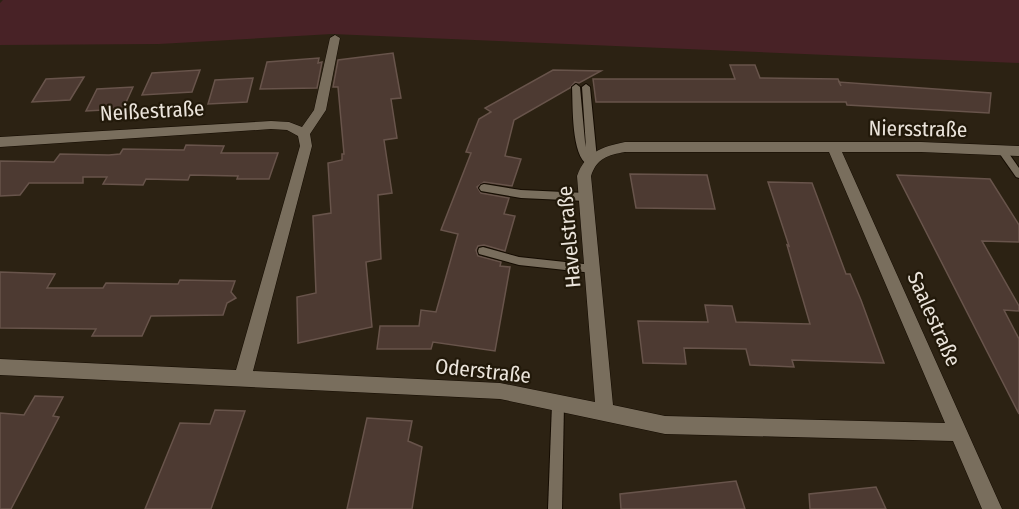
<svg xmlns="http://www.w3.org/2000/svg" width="1019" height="509" viewBox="0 0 1019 509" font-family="'Fira Sans Condensed',sans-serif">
	<rect width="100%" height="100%" fill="#2c2213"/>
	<polygon fill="#482226" points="3,0 1019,0 1019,63 332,34 159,44 0,45 0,3"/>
	<g fill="#4d3a32" stroke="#68544b" stroke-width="1.5">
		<polygon points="393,53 401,98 391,99 397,138 384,140 392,193 378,195 381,259 366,262 372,327 298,343 297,297 316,293 313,216 331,213 328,163 342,160 342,154 344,154 338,87 333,87 338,60"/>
		<polygon points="319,58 318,63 322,62 317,88 260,89 267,62"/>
		<polygon points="730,65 755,65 760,78 838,79 841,86 839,82 991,93 989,113 847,105 846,102 596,102 593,79 735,79"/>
		<polygon points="200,70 192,92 142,95 152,73"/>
		<polygon points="553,70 601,71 579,83 575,82 570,88 514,120 505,156 521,159 512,186 484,182 477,187 481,193 509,198 504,214 515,216 505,251 484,245 478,246 476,250 478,256 501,262 500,266 510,267 495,351 433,342 431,349 377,349 380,326 419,326 421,310 436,312 458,234 441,230 471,153 466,152 479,119 491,112 485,108"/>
		<polygon points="84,77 70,100 32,102 46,79"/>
		<polygon points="253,78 247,102 208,104 215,80"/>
		<polygon points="133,87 123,109 86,111 97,89"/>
		<polygon points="186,145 224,146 221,153 278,153 269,179 237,179 238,176 190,175 188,180 146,179 143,185 103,184 107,177 83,177 83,183 29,183 20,195 0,196 0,161 54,162 60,154 109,155 120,154 123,149 184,150"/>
		<polygon points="630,174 707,175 715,209 636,208"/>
		<polygon points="897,175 990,179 1019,225 1019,242 982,241 1019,306 1019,311 1004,310 1019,339 1019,414"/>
		<polygon points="768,182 812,183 846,274 850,274 861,300 884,363 792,360 794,367 750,365 746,349 684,348 686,364 643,363 638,321 708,322 705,305 732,306 736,322 810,324 787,245 789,246"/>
		<polygon points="0,272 55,274 47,288 103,288 106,283 178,284 180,280 235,281 231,292 236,298 227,303 223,315 151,316 142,336 92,336 96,329 0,328"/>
		<polygon points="35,396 63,397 53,416 59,417 11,509 0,509 0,413 24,415"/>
		<polygon points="215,410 245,411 211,509 145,509 180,423 210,424"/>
		<polygon points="367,418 412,421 408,441 422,447 412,509 347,509"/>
		<polygon points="736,481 745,509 621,509 620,494"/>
		<polygon points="876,487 886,509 810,509 809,494"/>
	</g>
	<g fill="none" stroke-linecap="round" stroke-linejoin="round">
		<defs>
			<g id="lane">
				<path d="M576 84 580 87 585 142 586 147 582 87 586 84 590 87 597 159 588 165C571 156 573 105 572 87Z"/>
				<polygon points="1002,147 1005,148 1019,168 1019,178 1016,177 997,150"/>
				<polygon points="484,184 521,190 586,193 591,197 586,201 521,198 481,191 479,188 481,185"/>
				<polygon points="483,247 519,257 593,265 597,266 598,269 597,272 593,273 519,265 479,254 478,251 479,248"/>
				<polygon points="558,398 562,400 564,404 562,509 548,509 552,404 554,400"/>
			</g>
			<path id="street" d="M335 35 340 38 326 110 310 134 312 146 253 371 500 383 595 402 577 176C586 152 601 147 625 142H921L1019 146V156L921 152H842L1002 509H982L953 441 665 434 500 399 0 375V359L236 370 300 146 298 136 287 130 271 129 0 147V137L271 121 289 122 302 127 314 110 330 38ZM625 152H829L945 423 665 416 613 405 591 176C597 158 608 155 625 152Z"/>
		</defs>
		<use href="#lane" stroke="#140b01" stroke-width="2"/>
		<use href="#street" stroke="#140b01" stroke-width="1"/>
		<use href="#lane" fill="#796e5d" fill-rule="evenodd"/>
		<use href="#street" fill="#796e5d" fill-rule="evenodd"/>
	</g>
	<g text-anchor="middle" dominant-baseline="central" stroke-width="4.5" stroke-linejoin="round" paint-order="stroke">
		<g font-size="21" fill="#ebe4db" stroke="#22190a">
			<text transform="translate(152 111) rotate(-3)">Neißestraße</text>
			<text transform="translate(918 129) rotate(1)">Niersstraße</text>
			<text transform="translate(569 237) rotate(-95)">Havelstraße</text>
			<text transform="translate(934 319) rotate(66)">Saalestraße</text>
			<text transform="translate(483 371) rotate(6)">Oderstraße</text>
		</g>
	</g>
</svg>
